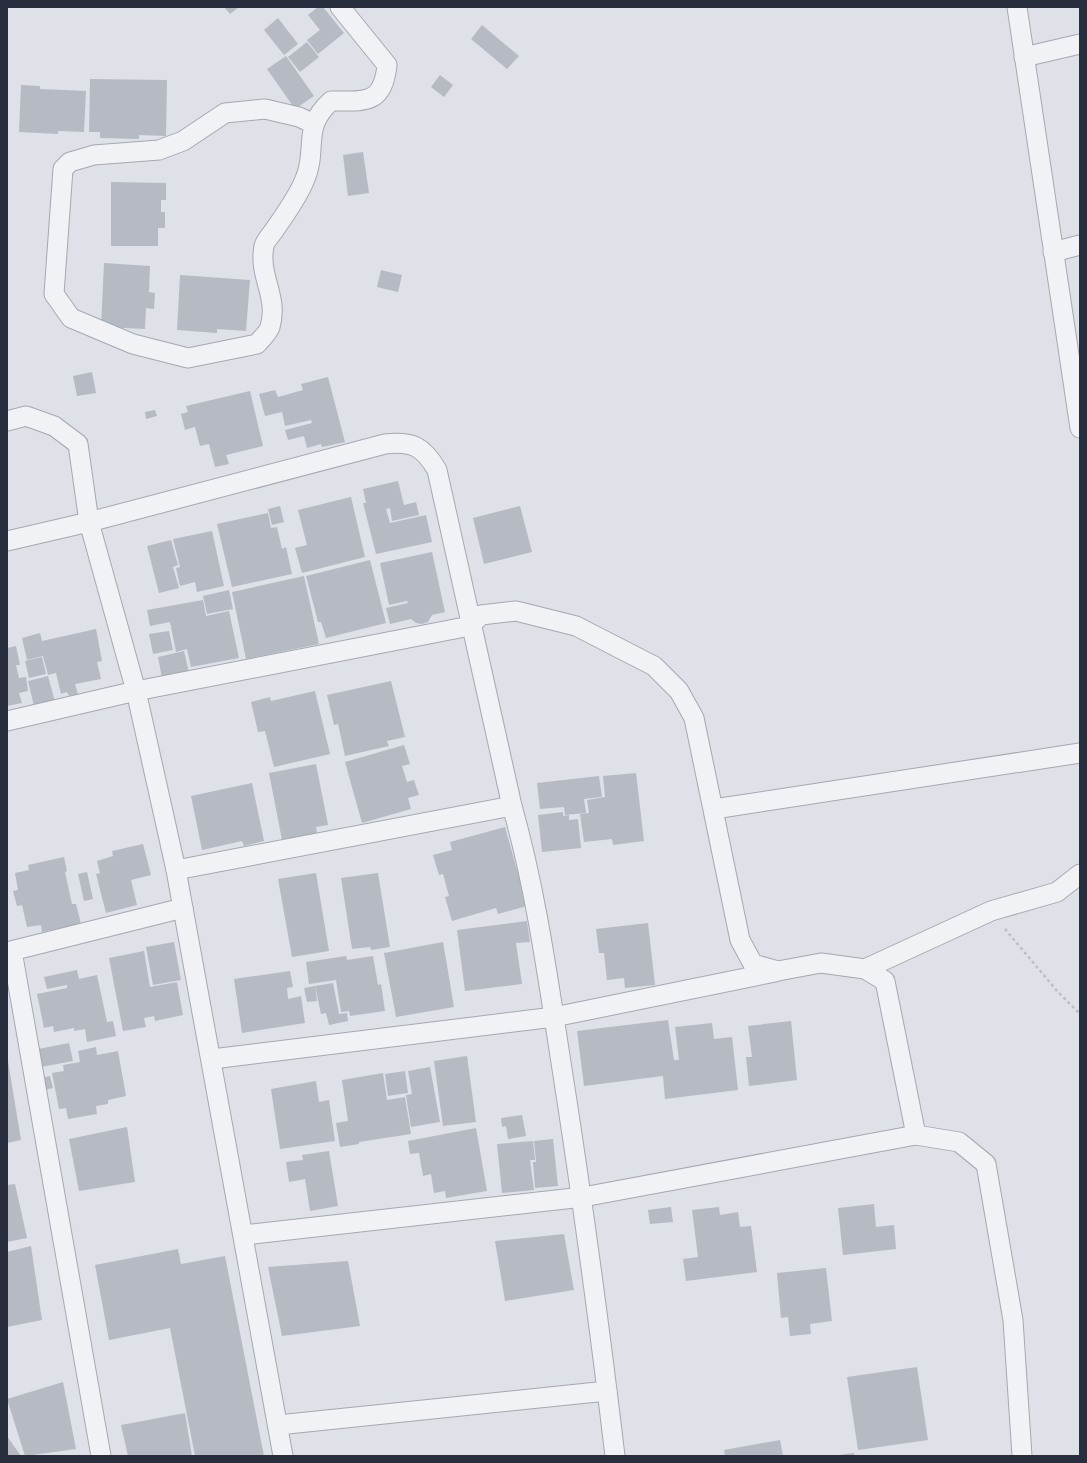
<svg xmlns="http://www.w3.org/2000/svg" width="1087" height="1463" viewBox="0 0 1087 1463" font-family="'PT Sans',sans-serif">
	<rect width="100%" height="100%" fill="#dee1e7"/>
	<g fill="#b6bac3">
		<polygon points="224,7 239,7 230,14"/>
		<polygon points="318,7 323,7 344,33 318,54 307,40 320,30 308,15"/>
		<polygon points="278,18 298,44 284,55 264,30"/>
		<polygon points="482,25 519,56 507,69 471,39"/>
		<polygon points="307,42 319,57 300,72 288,57"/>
		<polygon points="286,56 314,96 295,109 267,69"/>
		<polygon points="440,75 453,85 444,97 431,87"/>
		<polygon points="90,79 167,80 166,136 139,135 139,139 100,138 100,132 89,132"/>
		<polygon points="21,85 40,86 40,89 86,91 84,132 58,131 58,134 19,132"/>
		<polygon points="363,152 369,193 348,196 343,155"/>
		<polygon points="111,182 166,183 166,200 161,200 161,212 165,212 165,228 158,228 158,246 111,246"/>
		<polygon points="104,263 150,266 149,292 155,293 154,309 146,308 145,329 101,327"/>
		<polygon points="381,270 402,275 398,292 377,287"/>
		<polygon points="180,275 250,280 246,331 217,329 217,333 177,330"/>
		<polygon points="92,372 96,393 77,396 73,376"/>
		<polygon points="328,377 345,442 322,447 321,444 307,448 304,436 288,440 285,430 312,423 311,420 285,426 282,412 265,416 259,394 275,390 278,397 303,390 301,384"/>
		<polygon points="250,391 263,446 226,455 229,464 215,467 209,444 200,446 195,427 185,430 181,414 188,412 186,406"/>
		<polygon points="155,410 157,416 146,419 145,412"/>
		<polygon points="398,481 404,505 416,502 419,515 392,521 390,508 386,509 390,523 426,515 432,542 376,554 363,503 366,503 363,489"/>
		<polygon points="351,497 365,557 302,573 295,548 307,545 298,510"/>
		<polygon points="280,506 284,522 272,525 268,509"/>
		<polygon points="520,506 532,552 484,564 473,518"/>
		<polygon points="268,513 271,528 277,527 282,549 286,547 292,574 232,587 217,524"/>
		<polygon points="212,531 224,586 197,592 195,582 180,586 176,568 180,567 173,539"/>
		<polygon points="171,540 178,565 173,567 179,588 159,593 147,546"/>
		<polygon points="432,552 445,612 432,615 428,622 422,624 416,623 411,619 390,624 386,608 408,603 407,601 389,605 380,563"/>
		<polygon points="370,560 386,623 326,638 321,622 318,622 306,576"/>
		<polygon points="304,576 319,644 246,659 232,592"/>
		<polygon points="229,590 233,609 207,614 203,596"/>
		<polygon points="203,600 206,616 229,611 239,658 191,667 187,649 176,652 170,622 150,626 147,610"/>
		<polygon points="96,629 102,661 97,662 101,679 75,684 78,694 69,696 67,692 61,694 56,673 48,675 43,656 27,660 22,638 40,633 42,641"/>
		<polygon points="169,631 173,650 153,654 149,634"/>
		<polygon points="16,646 20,665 16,665 19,678 26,677 28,691 19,693 22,703 7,706 7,648"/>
		<polygon points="184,651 190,677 163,683 158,657"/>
		<polygon points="42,657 46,674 29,678 25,661"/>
		<polygon points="48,676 55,702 34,706 28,681"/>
		<polygon points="391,681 405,737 387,741 389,746 345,756 338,724 334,725 327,695"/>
		<polygon points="315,691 330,754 274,767 265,731 258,732 251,702 270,697 271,701"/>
		<polygon points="404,745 410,764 402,766 407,782 414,780 419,795 408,798 411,809 362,823 345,762"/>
		<polygon points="316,764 328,825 316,827 317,834 282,840 269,773"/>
		<polygon points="636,773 644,841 613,845 612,839 584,842 580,814 589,813 587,800 605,797 603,776"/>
		<polygon points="599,776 602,797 584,799 586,813 565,815 564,807 540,809 537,783"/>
		<polygon points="252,783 264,841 244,846 242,841 202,850 191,796"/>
		<polygon points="563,812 563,816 569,815 569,820 578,819 581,848 542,852 538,815"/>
		<polygon points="505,827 527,906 498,914 496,908 452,921 445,897 449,896 443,874 439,875 433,855 452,850 450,842"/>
		<polygon points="143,844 151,875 131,880 137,905 106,913 96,874 100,873 97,861 113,856 112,851"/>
		<polygon points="64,857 67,871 65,872 72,904 76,904 81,924 42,932 41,925 27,927 22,905 17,906 13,891 18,890 15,873 29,870 28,865"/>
		<polygon points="87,872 93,899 84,901 78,874"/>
		<polygon points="316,873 329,951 292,957 278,879"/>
		<polygon points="378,873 390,947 371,950 370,947 352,949 341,878"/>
		<polygon points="527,921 530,942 516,943 522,984 465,991 457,930"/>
		<polygon points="648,923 655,985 625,988 624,978 607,980 604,953 599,953 596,929"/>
		<polygon points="174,942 181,980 153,985 146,947"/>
		<polygon points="443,942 454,1007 396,1017 384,953"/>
		<polygon points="144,951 150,987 177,982 183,1015 155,1021 154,1016 144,1018 146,1027 123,1031 109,958"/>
		<polygon points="346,956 347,960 373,956 378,985 381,984 385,1011 350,1016 349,1011 341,1012 336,980 309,984 306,962"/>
		<polygon points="77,970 79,979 97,975 107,1022 113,1021 116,1036 87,1042 85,1029 74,1031 74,1028 54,1032 53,1026 44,1028 37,994 67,988 67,985 47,989 44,977"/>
		<polygon points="290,971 293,987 287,988 288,999 301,996 305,1023 242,1033 234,979"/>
		<polygon points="333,983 339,1014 347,1013 348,1021 329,1025 326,1013 321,1014 315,986"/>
		<polygon points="315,986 317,1001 307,1002 304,988"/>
		<polygon points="668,1020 674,1060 679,1060 675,1027 712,1023 714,1039 732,1037 738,1090 665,1099 663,1076 584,1086 577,1031"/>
		<polygon points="791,1021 797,1080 749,1086 746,1057 752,1057 748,1026"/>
		<polygon points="69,1043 73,1061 41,1067 38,1049"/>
		<polygon points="96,1047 97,1055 118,1051 126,1096 108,1100 108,1104 96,1106 97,1114 68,1119 66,1108 59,1109 52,1073 64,1071 63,1065 80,1062 78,1051"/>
		<polygon points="467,1056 476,1122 443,1126 434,1061"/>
		<polygon points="8,1061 21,1140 7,1143 7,1062"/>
		<polygon points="430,1067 440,1122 411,1127 406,1095 412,1094 408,1071"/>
		<polygon points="405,1071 408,1093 388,1096 385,1074"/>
		<polygon points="383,1073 387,1100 405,1097 411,1134 359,1142 359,1144 340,1147 336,1123 348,1121 342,1080"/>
		<polygon points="50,1076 53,1088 44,1090 41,1078"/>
		<polygon points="316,1081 319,1102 329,1100 335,1141 280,1149 271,1089"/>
		<polygon points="522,1115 526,1136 508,1139 506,1126 502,1127 501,1118"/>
		<polygon points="127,1127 135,1182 79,1191 69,1139"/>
		<polygon points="476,1128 487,1191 446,1198 445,1191 434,1193 431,1174 423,1176 419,1153 410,1154 408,1141"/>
		<polygon points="553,1139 558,1186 535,1188 533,1162 536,1162 534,1141"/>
		<polygon points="533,1141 535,1160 530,1160 534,1190 502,1193 497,1144"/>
		<polygon points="329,1151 338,1206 310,1211 305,1179 289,1182 286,1162 303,1160 302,1155"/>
		<polygon points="15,1184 27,1238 7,1242 7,1185"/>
		<polygon points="874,1204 876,1227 894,1225 896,1249 843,1255 838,1208"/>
		<polygon points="671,1207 673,1222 650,1224 648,1210"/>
		<polygon points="719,1207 720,1215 738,1212 740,1227 751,1226 757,1272 686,1281 683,1259 698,1257 692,1210"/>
		<polygon points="564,1234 574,1290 505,1301 495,1241"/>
		<polygon points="31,1246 42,1320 7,1327 7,1252"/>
		<polygon points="178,1249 181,1264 225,1256 264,1456 195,1456 170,1328 109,1340 95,1265"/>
		<polygon points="348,1261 360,1326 282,1336 268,1267"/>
		<polygon points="826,1268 832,1321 810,1324 811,1334 790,1336 788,1317 781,1318 777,1273"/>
		<polygon points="917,1367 928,1440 858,1450 847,1377"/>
		<polygon points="63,1382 76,1449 25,1456 7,1399"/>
		<polygon points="185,1413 192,1456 128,1456 121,1425"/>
		<polygon points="7,1436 21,1456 7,1456"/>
		<polygon points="780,1440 783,1456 725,1456 724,1450"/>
		<polygon points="854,1453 855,1456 838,1456 838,1455"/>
	</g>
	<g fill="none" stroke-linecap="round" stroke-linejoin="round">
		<defs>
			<g id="street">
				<polyline points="1017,7 1080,428"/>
				<polyline points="1024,57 1080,44"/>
				<path d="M314 124 299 117 265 109 225 113 183 141 159 150 94 155 70 162 63 169 54 294 71 318 133 344 188 358 257 344C261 339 268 333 270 327 279 296 258 277 264 246 265 241 272 234 275 229 286 213 298 197 305 179 318 149 301 128 331 101 365 101 383 105 387 65L340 7"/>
				<polyline points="1053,252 1080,245"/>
				<polyline points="7,421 26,416 54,426 78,444 89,522 136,691 176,870 283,1456"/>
				<path d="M7 541 89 522 385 444C412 441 423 446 437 470L512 806C535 887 547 972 560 1056 581 1189 599 1322 615 1456"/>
				<polyline points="7,721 136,691 470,626 481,615 516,611 576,626 654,666 679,691 694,718 740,940 753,964 778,971 821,963 865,969 885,981 916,1135 959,1142 986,1164 1013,1320 1022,1456"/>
				<polyline points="714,809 1080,753"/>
				<polyline points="176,870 512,806"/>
				<polyline points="12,951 101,1456"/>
				<polyline points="7,952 183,908"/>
				<polyline points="865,969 991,911 1057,892 1080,874"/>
				<polyline points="212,1059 554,1017 775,972"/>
				<polyline points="244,1235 583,1197 916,1135"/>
				<polyline points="278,1425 607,1391"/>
			</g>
		</defs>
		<use href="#street" stroke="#a4a8b1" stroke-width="21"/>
		<polyline stroke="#bdbfc5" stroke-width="2.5" stroke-dasharray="3 3" stroke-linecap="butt" points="1005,929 1058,992 1080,1014"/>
		<use href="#street" stroke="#f1f2f5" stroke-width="19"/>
	</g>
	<rect width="1087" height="1463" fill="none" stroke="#282e3d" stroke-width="16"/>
</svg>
